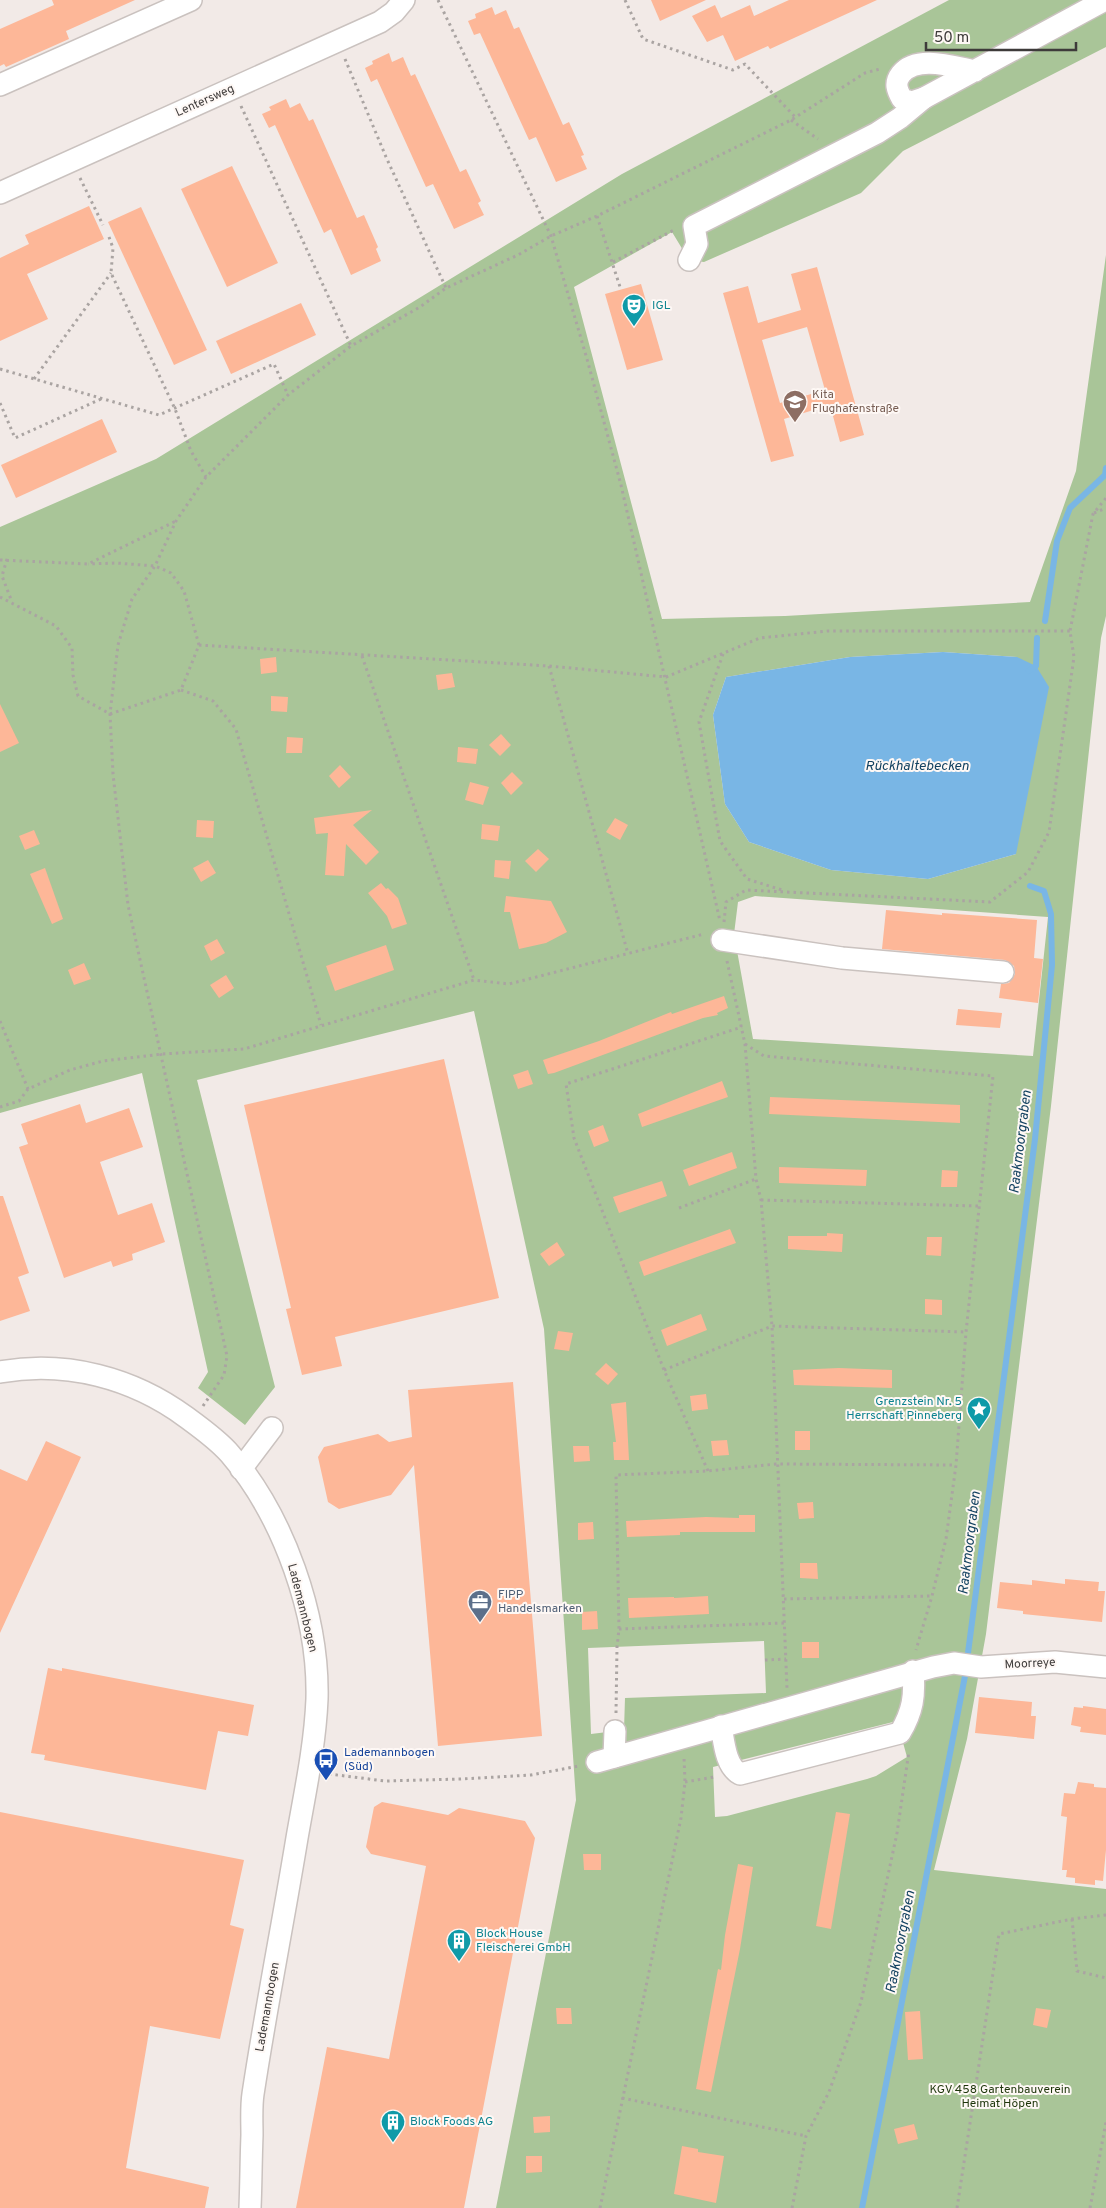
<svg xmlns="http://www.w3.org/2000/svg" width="1106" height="2208" viewBox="0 0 1106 2208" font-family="Overpass,sans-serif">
	<rect width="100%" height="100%" fill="#f2eae7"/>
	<path fill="#a9c598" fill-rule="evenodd" d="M949 0H1106V47L903 151 861 193 704 262 689 260 672 232 574 287 662 619 785 616 1030 602 1076 471 1106 255V616L1101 638 1051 1106 986 1634 967 1739 934 1870 1106 1889V2208H496L576 1800 544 1329 474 1011 197 1080 275 1387 245 1425 198 1388 208 1372 142 1073 0 1113V527L156 459 622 174ZM943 652 1017 657 1016 854 928 879 831 870 749 842 725 804 713 715 726 677 850 657ZM755 896 1048 917 1033 1056 753 1039 734 934 738 902ZM764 1641 766 1693 625 1698 624 1730 591 1734 588 1648ZM897 1721 907 1757 876 1776 867 1779 727 1816 715 1817 713 1767Z"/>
	<polygon fill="#79b6e5" points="943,652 1017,657 1036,666 1049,687 1016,854 928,879 831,870 749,842 725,804 713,715 726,677 850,657"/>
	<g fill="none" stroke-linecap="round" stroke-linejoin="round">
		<g stroke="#79b6e5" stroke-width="6">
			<polyline points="1045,621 1057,541 1070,508 1105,475 1106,468"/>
			<polyline points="1029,671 1036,666 1037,638"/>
			<polyline points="862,2208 965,1676 1035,1139 1052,965 1051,914 1044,891 1030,886"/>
		</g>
	</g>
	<g fill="#fdb798" fill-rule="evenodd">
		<polygon points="52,0 135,0 66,31 69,39 6,67 4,64 0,66 0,29 54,5"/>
		<polygon points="651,0 706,0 660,21"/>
		<polygon points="789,0 877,0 770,49 768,46 735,61 723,35 707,42 692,16 715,5 721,18 750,5 754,16"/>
		<polygon points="492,7 495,15 506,10 514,29 519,27 563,125 569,122 584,155 581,156 587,169 556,182 536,137 529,140 480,33 474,35 468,21 476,18 475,14"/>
		<polygon points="389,53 392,62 403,57 411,76 415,74 460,172 466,169 481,201 478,203 484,215 454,229 433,184 426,187 377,79 371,82 365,68 373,64 372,61"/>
		<polygon points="286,99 290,108 300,103 309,121 313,119 357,218 364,215 378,247 376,249 381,261 351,275 331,229 324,233 275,125 269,128 262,114 271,110 269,107"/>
		<polygon points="232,166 278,263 227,287 181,189"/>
		<polygon points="89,206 104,239 27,274 48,319 0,341 0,258 29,244 25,235"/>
		<polygon points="141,207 207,350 174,365 108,222"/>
		<path d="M817 267 864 435 840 442 830 405 784 419 794 456 771 462 723 293 748 286 758 323 801 310 791 274ZM807 327 825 390 780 403 762 340Z"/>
		<polygon points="641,284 663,360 627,370 605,294"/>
		<polygon points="301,303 316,335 231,374 216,341"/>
		<polygon points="102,419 117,452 16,498 1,465"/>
		<polygon points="276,657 277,672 261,674 260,659"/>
		<polygon points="452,673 455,687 438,690 436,675"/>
		<polygon points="271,696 288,697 287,712 271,711"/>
		<polygon points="0,704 19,743 0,752"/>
		<polygon points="501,734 511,745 500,756 489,745"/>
		<polygon points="287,737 303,738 302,753 286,753"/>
		<polygon points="458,747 478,749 476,764 457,762"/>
		<polygon points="340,765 351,777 339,788 329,776"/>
		<polygon points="512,772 523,783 511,795 501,783"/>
		<polygon points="470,782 489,787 483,805 465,800"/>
		<polygon points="372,810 353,825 379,852 366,865 346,844 344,876 325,875 328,833 316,834 314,818"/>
		<polygon points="615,818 628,825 620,840 606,832"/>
		<polygon points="197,820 214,821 213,838 196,837"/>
		<polygon points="482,824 500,826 498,841 481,839"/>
		<polygon points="34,830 40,844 25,850 19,836"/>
		<polygon points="538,849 549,859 536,872 525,861"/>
		<polygon points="208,860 216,873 201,882 193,868"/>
		<polygon points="495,860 511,861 509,879 494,877"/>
		<polygon points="45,868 63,919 52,924 30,874"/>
		<polygon points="381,883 386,889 388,888 398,898 407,924 392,929 387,916 368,893"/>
		<polygon points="506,896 551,901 567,932 546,943 519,949 510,912 504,912"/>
		<polygon points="886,910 942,915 942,913 1037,920 1034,958 1043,959 1038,1003 999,998 1001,984 1009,983 1015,974 1014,966 1005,960 882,949"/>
		<polygon points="217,939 225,953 211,961 204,946"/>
		<polygon points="386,945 394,970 335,991 326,966"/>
		<polygon points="84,963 91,979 74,985 68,970"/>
		<polygon points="226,975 234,988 219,998 210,985"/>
		<polygon points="724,996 728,1008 717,1013 718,1015 703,1018 554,1073 548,1074 543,1060 599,1041 671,1012 672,1014"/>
		<polygon points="958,1009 1002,1013 1000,1028 956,1025"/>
		<polygon points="444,1059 499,1298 335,1337 342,1366 302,1375 286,1309 291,1308 244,1105"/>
		<polygon points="528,1070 533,1084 518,1089 513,1075"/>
		<polygon points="722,1081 728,1097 642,1127 638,1114"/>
		<polygon points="770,1097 960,1105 960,1123 769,1114"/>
		<polygon points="80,1104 86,1123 129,1108 143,1147 100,1162 118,1215 152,1203 165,1242 132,1254 133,1260 113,1267 111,1261 64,1278 19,1147 28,1144 21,1124"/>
		<polygon points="603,1125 609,1141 594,1147 588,1131"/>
		<polygon points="732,1152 737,1168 689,1186 683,1170"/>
		<polygon points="779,1167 867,1170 866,1186 779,1183"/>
		<polygon points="942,1170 958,1171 957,1187 941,1187"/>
		<polygon points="662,1181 667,1196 619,1213 613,1197"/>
		<polygon points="0,1196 3,1196 29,1273 18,1277 30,1311 0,1321"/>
		<polygon points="730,1229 736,1243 644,1276 639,1262"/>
		<polygon points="827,1233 843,1234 842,1252 788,1249 788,1236 827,1236"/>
		<polygon points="927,1237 942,1237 941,1256 926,1255"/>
		<polygon points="557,1242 565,1255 549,1266 540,1254"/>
		<polygon points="925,1299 942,1300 942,1315 925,1314"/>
		<polygon points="701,1314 707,1330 667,1346 661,1330"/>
		<polygon points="558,1331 573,1333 569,1351 554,1349"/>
		<polygon points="606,1363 618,1374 608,1385 595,1374"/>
		<polygon points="839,1368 892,1370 892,1388 794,1385 793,1370"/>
		<polygon points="513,1382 542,1736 438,1746 414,1465 391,1495 339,1509 328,1502 318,1457 324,1447 378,1434 389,1442 412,1437 408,1390"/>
		<polygon points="706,1394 708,1409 692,1411 690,1396"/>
		<polygon points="626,1402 629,1460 614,1460 613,1442 616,1442 611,1404"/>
		<rect x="795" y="1431" width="15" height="19"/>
		<polygon points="727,1440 729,1455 713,1456 711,1441"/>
		<polygon points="46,1441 81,1457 0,1633 0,1469 27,1481"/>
		<polygon points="573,1446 589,1446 590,1461 574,1462"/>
		<polygon points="813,1502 814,1518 799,1519 797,1503"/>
		<polygon points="739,1515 755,1515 755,1532 680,1532 680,1535 627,1537 626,1521 706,1517 739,1518"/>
		<polygon points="593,1522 594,1539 578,1540 578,1523"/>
		<polygon points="800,1563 817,1563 818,1579 800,1578"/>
		<polygon points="1065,1579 1099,1582 1098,1591 1105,1591 1102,1622 1023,1614 1023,1611 997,1608 1000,1582 1032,1585 1032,1580 1065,1584"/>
		<polygon points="708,1596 709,1614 629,1618 628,1598 674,1597 674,1598"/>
		<polygon points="597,1611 598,1629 582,1630 582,1612"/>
		<rect x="802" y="1642" width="17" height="16"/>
		<polygon points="48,1668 62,1671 62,1668 254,1705 248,1736 218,1731 206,1790 44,1760 45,1755 31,1753"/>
		<polygon points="979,1697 1032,1702 1031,1716 1036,1716 1034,1739 975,1733"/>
		<polygon points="1083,1706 1106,1709 1106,1735 1080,1732 1081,1727 1071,1725 1074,1707 1083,1708"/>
		<polygon points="1078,1782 1094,1784 1094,1787 1106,1788 1106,1850 1103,1881 1095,1880 1095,1885 1075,1883 1075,1878 1066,1877 1067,1870 1062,1870 1067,1817 1061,1816 1064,1793 1075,1794"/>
		<polygon points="382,1802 448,1815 459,1808 525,1821 535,1838 464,2208 296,2208 327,2047 389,2059 426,1866 371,1854 366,1847 374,1807"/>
		<polygon points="0,1812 244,1860 230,1925 244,1929 220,2039 150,2026 126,2168 209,2187 205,2208 0,2208"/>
		<polygon points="836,1812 850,1814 831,1929 816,1926"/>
		<polygon points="583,1854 601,1854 601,1870 584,1870"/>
		<polygon points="738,1864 753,1867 740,1949 711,2092 696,2089 718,1969 721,1970 725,1935"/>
		<polygon points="556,2008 571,2008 572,2024 557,2024"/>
		<polygon points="1036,2008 1051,2010 1047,2028 1033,2025"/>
		<polygon points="920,2011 923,2059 908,2060 905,2012"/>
		<polygon points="550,2116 550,2132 534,2133 533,2117"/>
		<polygon points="914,2124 918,2139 898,2144 894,2129"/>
		<polygon points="682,2146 698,2149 698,2152 724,2156 716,2203 674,2194"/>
		<polygon points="526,2156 542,2156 542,2172 526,2173"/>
	</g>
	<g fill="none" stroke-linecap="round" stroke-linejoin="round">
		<defs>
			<g id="minor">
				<path d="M975 71C954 67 917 54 901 74 894 83 897 90 902 99L912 102 924 98 1105 0"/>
				<polyline points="0,85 191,0"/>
				<polyline points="0,193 380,22 394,12 404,0"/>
				<polyline points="689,260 697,244 694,226 877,133 900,118 924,98"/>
				<polyline points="722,940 842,958 1003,972"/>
				<path d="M0 1372C66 1360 133 1378 186 1417 201 1428 218 1440 230 1454 284 1517 319 1616 317 1699 315 1746 305 1792 297 1838 283 1923 266 2008 253 2094 251 2107 252 2122 252 2135 251 2160 251 2184 250 2208"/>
				<polyline points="241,1469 272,1428"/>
				<path d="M721 1726C724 1741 725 1766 740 1774L900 1733C913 1711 915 1696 913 1671"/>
				<polyline points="614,1757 615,1731"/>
				<polyline points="597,1762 933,1667 954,1663 981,1667 1055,1662 1106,1667"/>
			</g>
		</defs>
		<use href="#minor" stroke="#cac2bf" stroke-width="24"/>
		<g stroke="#aaa4a2" stroke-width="3" stroke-dasharray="2.5 4" stroke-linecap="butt">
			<polyline points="438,0 551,236 587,359 621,485 720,921"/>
			<polyline points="625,0 643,39 733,70 745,64 796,118"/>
			<polyline points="345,59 386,157 446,288"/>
			<polyline points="241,106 351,346"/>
			<polyline points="791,120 818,139"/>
			<polyline points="80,178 103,225"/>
			<polyline points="597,216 621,290"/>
			<polyline points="109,237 113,248 111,273 175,409 191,451 206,477"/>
			<polyline points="613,262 674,230"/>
			<polyline points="0,369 159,415 274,364 288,395"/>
			<polyline points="34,379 111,273"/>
			<polyline points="0,403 15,438 101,399"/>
			<polyline points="1094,513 1106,508"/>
			<polyline points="7,559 2,576 12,602"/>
			<polyline points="0,560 88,564 176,521"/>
			<polyline points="0,597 56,626 72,648 73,675 78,696 110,714 181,690 199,645 184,591 171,573 155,566 116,563 88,564"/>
			<polyline points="199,645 549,666 666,677 760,638 828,631 1070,631"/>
			<polyline points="723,654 699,722 720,841 747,879 782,890"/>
			<polyline points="362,656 474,980"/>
			<polyline points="549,666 628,954"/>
			<polyline points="181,690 213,701 236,729 321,1025"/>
			<polyline points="724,922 726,902 746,890 990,902 1028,872 1049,832 1074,657 1070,631 1093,514 1106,498"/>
			<polyline points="727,961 745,1044 756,1179 761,1200 772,1326 787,1688"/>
			<polyline points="0,1021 28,1089"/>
			<polyline points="745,1044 764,1056 993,1076 966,1332 956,1465 946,1539 932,1596 916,1650"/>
			<polyline points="0,1107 19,1101 28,1089 70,1070 103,1061 162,1054 244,1049 474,980 509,984 704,934"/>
			<polyline points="761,1200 978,1206"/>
			<polyline points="679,1208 756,1179"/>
			<polyline points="664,1370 772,1326 966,1332"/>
			<polyline points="203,1406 224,1375 227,1356 128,905 113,774 110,714 118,645 132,599 155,566 176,521 206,477 288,395 351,346 420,307 446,288 518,255 551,236 597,216 791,120 865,73 880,69"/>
			<polyline points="708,1471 664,1370 574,1138 566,1084 742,1027"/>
			<polyline points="784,1599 932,1596"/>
			<polyline points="619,1629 785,1623"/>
			<polyline points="765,1660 786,1659"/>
			<polyline points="616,1713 617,1647 619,1629 616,1475 708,1471 776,1464 956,1465"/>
			<polyline points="329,1774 385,1781 461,1779 531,1775 579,1766"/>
			<polyline points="685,1782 714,1777"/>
			<polyline points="1072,1919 1077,1971 1106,1978"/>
			<polyline points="622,2098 806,2136"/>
			<polyline points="600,2208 681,1818 685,1782 684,1757"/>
			<polyline points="792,2208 806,2136 829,2092 861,2002 897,1833 909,1751"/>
			<polyline points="957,2208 999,1934 1072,1919 1106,1915"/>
			<polyline points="1090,2208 1106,2122"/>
		</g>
		<use href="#minor" stroke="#fff" stroke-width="21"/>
	</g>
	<defs>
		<symbol id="theatre-pin" viewBox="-11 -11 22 30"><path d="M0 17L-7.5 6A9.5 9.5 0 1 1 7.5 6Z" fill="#0f9aa8" stroke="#fef8f5"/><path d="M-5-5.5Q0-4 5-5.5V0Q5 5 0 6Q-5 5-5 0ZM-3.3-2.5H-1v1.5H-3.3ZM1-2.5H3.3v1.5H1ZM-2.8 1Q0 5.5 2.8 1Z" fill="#fff"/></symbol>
		<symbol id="school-pin" viewBox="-11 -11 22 30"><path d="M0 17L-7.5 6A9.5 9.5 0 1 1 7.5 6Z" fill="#8d6e63" stroke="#fef8f5"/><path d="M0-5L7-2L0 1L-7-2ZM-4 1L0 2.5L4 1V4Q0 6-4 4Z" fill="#fff"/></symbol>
		<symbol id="sight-pin" viewBox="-11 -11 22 30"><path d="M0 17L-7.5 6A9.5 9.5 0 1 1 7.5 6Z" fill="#0f9aa8" stroke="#fef8f5"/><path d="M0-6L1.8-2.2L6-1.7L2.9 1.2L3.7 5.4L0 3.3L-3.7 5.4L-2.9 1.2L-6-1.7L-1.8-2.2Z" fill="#fff"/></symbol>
		<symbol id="office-pin" viewBox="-11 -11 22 30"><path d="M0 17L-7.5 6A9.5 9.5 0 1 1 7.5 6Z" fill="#5c6f8a" stroke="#fef8f5"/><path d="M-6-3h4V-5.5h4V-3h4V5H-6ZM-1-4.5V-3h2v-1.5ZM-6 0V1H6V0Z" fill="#fff"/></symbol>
		<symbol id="bus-pin" viewBox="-11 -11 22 30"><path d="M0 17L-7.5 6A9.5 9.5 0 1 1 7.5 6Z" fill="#1a4fb4" stroke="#fef8f5"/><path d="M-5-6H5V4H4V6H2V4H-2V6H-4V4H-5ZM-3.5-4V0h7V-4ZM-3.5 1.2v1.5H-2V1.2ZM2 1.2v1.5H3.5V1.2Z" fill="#fff"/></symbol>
		<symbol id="building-pin" viewBox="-11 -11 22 30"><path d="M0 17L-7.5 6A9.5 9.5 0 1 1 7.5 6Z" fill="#0f9aa8" stroke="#fef8f5"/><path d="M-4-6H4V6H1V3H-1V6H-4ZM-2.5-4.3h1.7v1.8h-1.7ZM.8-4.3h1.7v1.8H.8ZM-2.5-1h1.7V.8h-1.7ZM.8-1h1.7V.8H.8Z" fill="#fff"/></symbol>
	</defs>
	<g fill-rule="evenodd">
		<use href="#theatre-pin" x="620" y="292" width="28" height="38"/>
		<use href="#school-pin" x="781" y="388" width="28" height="38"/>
		<use href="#sight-pin" x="965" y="1395" width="28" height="38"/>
		<use href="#office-pin" x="466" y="1588" width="28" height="38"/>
		<use href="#bus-pin" x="312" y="1746" width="28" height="38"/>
		<use href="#building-pin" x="445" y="1927" width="28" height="38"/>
		<use href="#building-pin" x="379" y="2108" width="28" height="38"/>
	</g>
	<g text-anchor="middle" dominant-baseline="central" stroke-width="4" stroke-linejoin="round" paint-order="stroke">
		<g font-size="12" fill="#3e3b3a" stroke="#fef8f5">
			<text transform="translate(205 101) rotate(-24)">Lentersweg</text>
			<text transform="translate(302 1608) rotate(76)">Lademannbogen</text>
			<text transform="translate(1030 1664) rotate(-3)">Moorreye</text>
			<text transform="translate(268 2007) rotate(-80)">Lademannbogen</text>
		</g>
		<g font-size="12" fill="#0d838f" stroke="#fef8f5" text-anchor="start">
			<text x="652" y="306">IGL</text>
			<text x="962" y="1402" text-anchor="end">Grenzstein Nr. 5<tspan x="962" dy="14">Herrschaft Pinneberg</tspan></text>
			<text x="476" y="1934">Block House<tspan x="476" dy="14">Fleischerei GmbH</tspan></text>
			<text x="410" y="2122">Block Foods AG</text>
		</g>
		<g font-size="12" fill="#785e54" stroke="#fef8f5" text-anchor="start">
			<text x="812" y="395">Kita<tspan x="812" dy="14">Flughafenstraße</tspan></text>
		</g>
		<g font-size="12" fill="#4e5e75" stroke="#fef8f5" text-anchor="start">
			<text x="498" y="1595">FIPP<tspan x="498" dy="14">Handelsmarken</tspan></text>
		</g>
		<g font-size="12" fill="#164399" stroke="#fef8f5" text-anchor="start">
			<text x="344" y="1753">Lademannbogen<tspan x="344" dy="14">(Süd)</tspan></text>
		</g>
		<g font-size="12" fill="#1e360b" stroke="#fef8f5">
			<text x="1000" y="2090">KGV 458 Gartenbauverein<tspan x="1000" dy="14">Heimat Höpen</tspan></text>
		</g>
		<g font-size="14" font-style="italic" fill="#134261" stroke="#fef8f5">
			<text x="917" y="766">Rückhaltebecken</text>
			<text transform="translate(1021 1142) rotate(-83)">Raakmoorgraben</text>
			<text transform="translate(970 1543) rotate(-83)">Raakmoorgraben</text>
			<text transform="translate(901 1942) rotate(-79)">Raakmoorgraben</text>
		</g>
	</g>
	<path d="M926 42v8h150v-8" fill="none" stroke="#3e3b3a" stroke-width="2.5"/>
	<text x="934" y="42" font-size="15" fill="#3e3b3a" stroke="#fef8f5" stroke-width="4" paint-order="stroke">50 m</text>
</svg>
